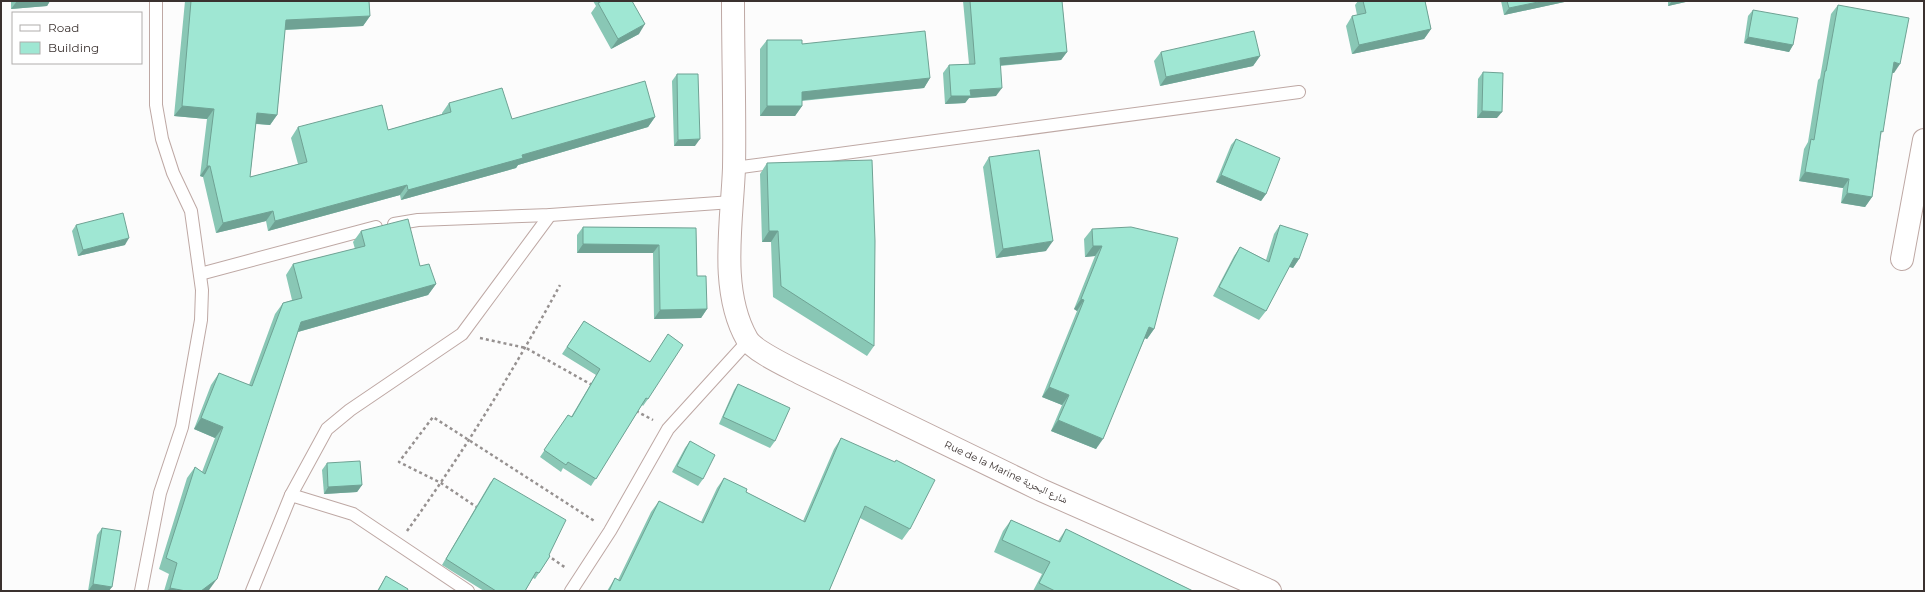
<svg xmlns="http://www.w3.org/2000/svg" width="1925" height="592" viewBox="0 0 1925 592" font-family="Montserrat,'Noto Naskh Arabic',sans-serif">
	<rect width="100%" height="100%" fill="#fcfcfc"/>
	<g fill="none" stroke-linecap="round" stroke-linejoin="round">
		<defs>
			<g id="service">
				<polyline points="734,168 1299,92"/>
				<polyline points="394,224 418,220 550,215 732,202"/>
				<polyline points="200,274 376,227"/>
				<polyline points="291,495 353,514 468,591"/>
				<polyline points="141,591 160,493 182,427 201,320 202,290 191,211 173,173 162,139 156,105 156,1"/>
				<polyline points="252,591 291,495 327,429 350,410 462,334 550,215"/>
				<polyline points="571,591 610,531 668,429 748,341"/>
			</g>
			<polyline id="minor" points="1902,259 1924,140"/>
			<path id="tertiary" d="M733 1C733 57 735 113 734 168 732 222 719 290 747 339 754 351 787 366 800 373L1041 490 1270 591"/>
		</defs>
		<use href="#service" stroke="#bea8a4" stroke-width="14"/>
		<use href="#minor" stroke="#bea8a4" stroke-width="24"/>
		<use href="#tertiary" stroke="#bea8a4" stroke-width="24"/>
		<g stroke="#969190" stroke-width="2.5" stroke-dasharray="3 3" stroke-linecap="butt">
			<polyline points="480,338 526,348 592,385"/>
			<polyline points="636,411 653,420"/>
			<polyline points="478,508 441,483 399,462 433,417 596,522"/>
			<path d="M407 531C463 453 514 370 560 285"/>
			<polyline points="547,555 566,568"/>
		</g>
		<use href="#service" stroke="#fff" stroke-width="12"/>
		<use href="#minor" stroke="#fff" stroke-width="22"/>
		<use href="#tertiary" stroke="#fff" stroke-width="22"/>
	</g>
	<g fill="#89c7b5">
		<polygon points="11,1 50,1 47,6 11,9"/>
		<polygon points="185,1 369,1 370,16 363,26 285,30 277,115 270,125 256,124 250,177 298,164 291,138 298,127 388,130 442,114 442,113 449,103 512,119 655,117 648,127 518,165 516,168 401,200 400,195 268,231 266,221 216,233 203,177 200,176 207,119 174,116"/>
		<polygon points="593,1 632,1 639,34 611,49 591,13 596,6"/>
		<polygon points="963,1 1062,1 1067,52 1061,60 1000,66 996,96 969,98 965,103 945,104 943,73 949,65 969,64"/>
		<polygon points="1358,1 1425,1 1431,29 1424,39 1352,54 1346,26 1352,16 1357,15 1355,5"/>
		<polygon points="1501,1 1569,1 1504,15"/>
		<polygon points="1668,1 1690,1 1668,6"/>
		<polygon points="1838,5 1894,73 1892,73 1881,136 1872,197 1865,207 1841,203 1843,188 1799,181 1804,149 1808,142 1818,80 1820,78 1831,14"/>
		<polygon points="1753,10 1793,45 1789,52 1744,43 1748,16"/>
		<polygon points="767,40 802,44 930,78 924,88 802,101 802,106 795,116 760,116 760,49"/>
		<polygon points="1161,52 1260,56 1253,66 1160,86 1154,61"/>
		<polygon points="1483,72 1497,118 1477,118 1478,79"/>
		<polygon points="677,74 695,146 674,146 672,81"/>
		<polygon points="1236,139 1266,194 1261,201 1216,182 1231,145"/>
		<polygon points="989,157 1046,251 996,258 983,167"/>
		<polygon points="767,163 874,346 867,356 773,297 771,242 762,242 760,174"/>
		<polygon points="76,225 125,245 78,256 72,231"/>
		<polygon points="1280,225 1299,259 1293,268 1289,267 1266,311 1259,320 1213,296 1234,256 1240,247 1266,260 1274,234"/>
		<polygon points="583,227 696,228 697,276 707,309 701,318 654,319 653,253 577,253 577,235"/>
		<polygon points="1092,229 1154,329 1147,339 1145,338 1096,449 1051,431 1062,405 1042,397 1077,311 1074,309 1095,256 1085,257 1084,239"/>
		<polygon points="361,231 420,266 436,284 428,295 298,332 209,590 208,591 164,591 169,574 159,569 187,478 195,467 202,472 215,438 194,429 211,385 219,373 249,385 275,314 283,303 292,300 286,275 293,264 355,249 353,242"/>
		<polygon points="584,321 650,362 668,334 648,399 643,406 642,405 591,486 563,468 561,472 540,457 568,415 571,417 596,375 562,354"/>
		<polygon points="738,384 775,441 770,448 719,424 734,390"/>
		<polygon points="841,438 910,529 902,540 860,518 829,591 607,591 615,578 618,580 651,512 659,501 701,522 717,488 724,478 746,492 803,521 834,449"/>
		<polygon points="690,441 703,479 698,486 672,472 685,448"/>
		<polygon points="327,463 362,485 357,492 324,494 322,470"/>
		<polygon points="494,478 549,555 550,556 535,579 533,578 525,591 484,591 442,565 490,483"/>
		<polygon points="1011,520 1058,541 1066,529 1193,591 1033,591 1042,574 994,552 1003,531"/>
		<polygon points="102,528 112,587 88,591 97,535"/>
		<polygon points="386,576 407,591 377,591"/>
	</g>
	<g fill="#6fa294">
		<polygon points="17,1 50,1 47,6 11,9"/>
		<polygon points="1543,1 1569,1 1504,15 1509,8"/>
		<polygon points="1672,1 1690,1 1668,6"/>
		<polygon points="370,16 363,26 279,30 286,20"/>
		<polygon points="645,24 639,34 611,49 618,39"/>
		<polygon points="1431,29 1424,39 1352,54 1359,45"/>
		<polygon points="1748,37 1793,45 1789,52 1744,43"/>
		<polygon points="1067,52 1061,60 994,66 1000,58"/>
		<polygon points="1260,56 1253,66 1160,86 1166,77"/>
		<polygon points="1894,62 1900,64 1894,73 1887,72"/>
		<polygon points="930,78 924,88 795,101 802,92"/>
		<polygon points="1002,88 996,96 969,98 965,103 945,104 951,96 970,90"/>
		<polygon points="182,106 214,109 207,119 174,116"/>
		<polygon points="767,106 802,106 795,116 760,116"/>
		<polygon points="1482,111 1502,112 1497,118 1477,118"/>
		<polygon points="257,113 277,115 270,125 250,123"/>
		<polygon points="655,117 648,127 518,165 516,168 401,200 408,190 522,155"/>
		<polygon points="700,139 695,146 674,146 678,140"/>
		<polygon points="207,166 210,166 203,177 200,176"/>
		<polygon points="1805,172 1849,179 1843,188 1799,181"/>
		<polygon points="1221,175 1266,194 1261,201 1216,182"/>
		<polygon points="407,185 400,195 268,231 275,221"/>
		<polygon points="1847,193 1872,197 1865,207 1841,203"/>
		<polygon points="273,211 266,221 216,233 223,223"/>
		<polygon points="769,231 778,231 771,242 762,242"/>
		<polygon points="129,238 125,245 78,256 83,250"/>
		<polygon points="1053,241 1046,251 996,258 1003,249"/>
		<polygon points="583,244 659,245 653,253 577,253"/>
		<polygon points="1093,246 1102,246 1095,256 1085,257"/>
		<polygon points="1294,258 1299,259 1293,268 1288,266"/>
		<polygon points="436,284 428,295 294,333 301,322"/>
		<polygon points="1081,299 1084,300 1077,311 1074,309"/>
		<polygon points="707,309 701,318 654,319 660,310"/>
		<polygon points="1149,327 1154,329 1147,339 1142,337"/>
		<polygon points="1049,387 1069,395 1062,405 1042,397"/>
		<polygon points="201,418 223,427 215,438 194,429"/>
		<polygon points="1058,420 1103,439 1096,449 1051,431"/>
		<polygon points="362,485 357,492 324,494 328,487"/>
		<polygon points="217,579 209,590 208,591 201,591"/>
		<polygon points="93,584 112,587 109,591 88,591"/>
		<polygon points="170,588 186,591 167,591"/>
	</g>
	<g fill="#9fe7d3" stroke="#6fa294">
		<polygon points="191,1 369,1 370,16 286,20 277,115 257,113 250,177 307,162 298,127 382,105 388,130 451,112 449,103 502,88 512,119 645,81 655,117 522,155 523,158 408,190 407,185 275,221 273,211 223,223 210,166 207,166 214,109 182,106"/>
		<polygon points="602,1 632,1 645,24 618,39 598,3"/>
		<polygon points="970,1 1062,1 1067,52 1000,58 1002,88 970,90 971,96 951,96 949,65 975,64"/>
		<polygon points="1363,1 1425,1 1431,29 1359,45 1352,16 1366,13"/>
		<polygon points="1507,1 1543,1 1509,8"/>
		<polygon points="1838,5 1909,18 1900,64 1894,62 1883,132 1881,131 1872,197 1847,193 1849,179 1805,172 1811,139 1814,140 1825,71 1826,71"/>
		<polygon points="1753,10 1798,18 1793,45 1748,37"/>
		<polygon points="925,31 930,78 802,92 802,106 767,106 767,40 802,40 802,44"/>
		<polygon points="1254,31 1260,56 1166,77 1161,52"/>
		<polygon points="1483,72 1503,73 1502,112 1482,111"/>
		<polygon points="677,74 698,74 700,139 678,140"/>
		<polygon points="1236,139 1280,158 1266,194 1221,175"/>
		<polygon points="1039,150 1053,241 1003,249 989,157"/>
		<polygon points="872,160 875,241 874,346 781,286 778,231 769,231 767,163"/>
		<polygon points="123,213 129,238 83,250 76,225"/>
		<polygon points="408,219 420,266 429,264 436,284 301,322 217,579 201,591 186,591 170,588 177,563 166,558 195,467 205,474 223,427 201,418 219,373 252,386 283,303 302,298 293,264 365,246 361,231"/>
		<polygon points="1280,225 1308,234 1299,259 1294,258 1266,311 1219,287 1240,247 1269,262"/>
		<polygon points="583,227 696,228 697,276 706,276 707,309 660,310 659,245 583,244"/>
		<polygon points="1131,227 1178,238 1154,329 1149,327 1103,439 1058,420 1069,395 1049,387 1084,300 1081,299 1102,246 1093,246 1092,229"/>
		<polygon points="584,321 650,362 668,334 683,345 648,399 646,398 596,479 568,462 566,465 544,450 568,415 572,417 600,369 567,347"/>
		<polygon points="738,384 790,408 775,441 723,417"/>
		<polygon points="841,438 895,462 896,460 935,480 910,529 865,506 829,591 609,591 615,578 620,581 659,501 703,523 724,478 747,489 746,492 805,522"/>
		<polygon points="690,441 715,455 703,479 677,466"/>
		<polygon points="360,461 362,485 328,487 327,463"/>
		<polygon points="494,478 566,520 549,555 550,556 539,573 536,572 525,591 496,591 446,559"/>
		<polygon points="1011,520 1060,542 1066,529 1193,591 1055,591 1039,583 1050,562 1002,540"/>
		<polygon points="102,528 121,531 112,587 93,584"/>
		<polygon points="386,576 408,589 407,591 378,591"/>
	</g>
	<g text-anchor="middle" dominant-baseline="central" stroke-width="3" stroke-linejoin="round" paint-order="stroke">
		<g font-size="10" fill="#3a312f" stroke="#fff">
			<text transform="translate(1006 472) rotate(25)">Rue de la Marine شارع البحرية</text>
		</g>
	</g>
	<rect width="1925" height="592" fill="none" stroke="#3a312f" stroke-width="4"/>
	<rect x="12" y="12" width="130" height="52" fill="#ffffff" stroke="#b0adac"/>
	<rect x="20" y="25" width="20" height="6" fill="#ffffff" stroke="#b0adac"/>
	<text x="48" y="32" font-size="12" fill="#3a312f">Road</text>
	<rect x="20" y="42" width="20" height="12" fill="#9fe7d3" stroke="#b0adac"/>
	<text x="48" y="52" font-size="12" fill="#3a312f">Building</text>
</svg>
